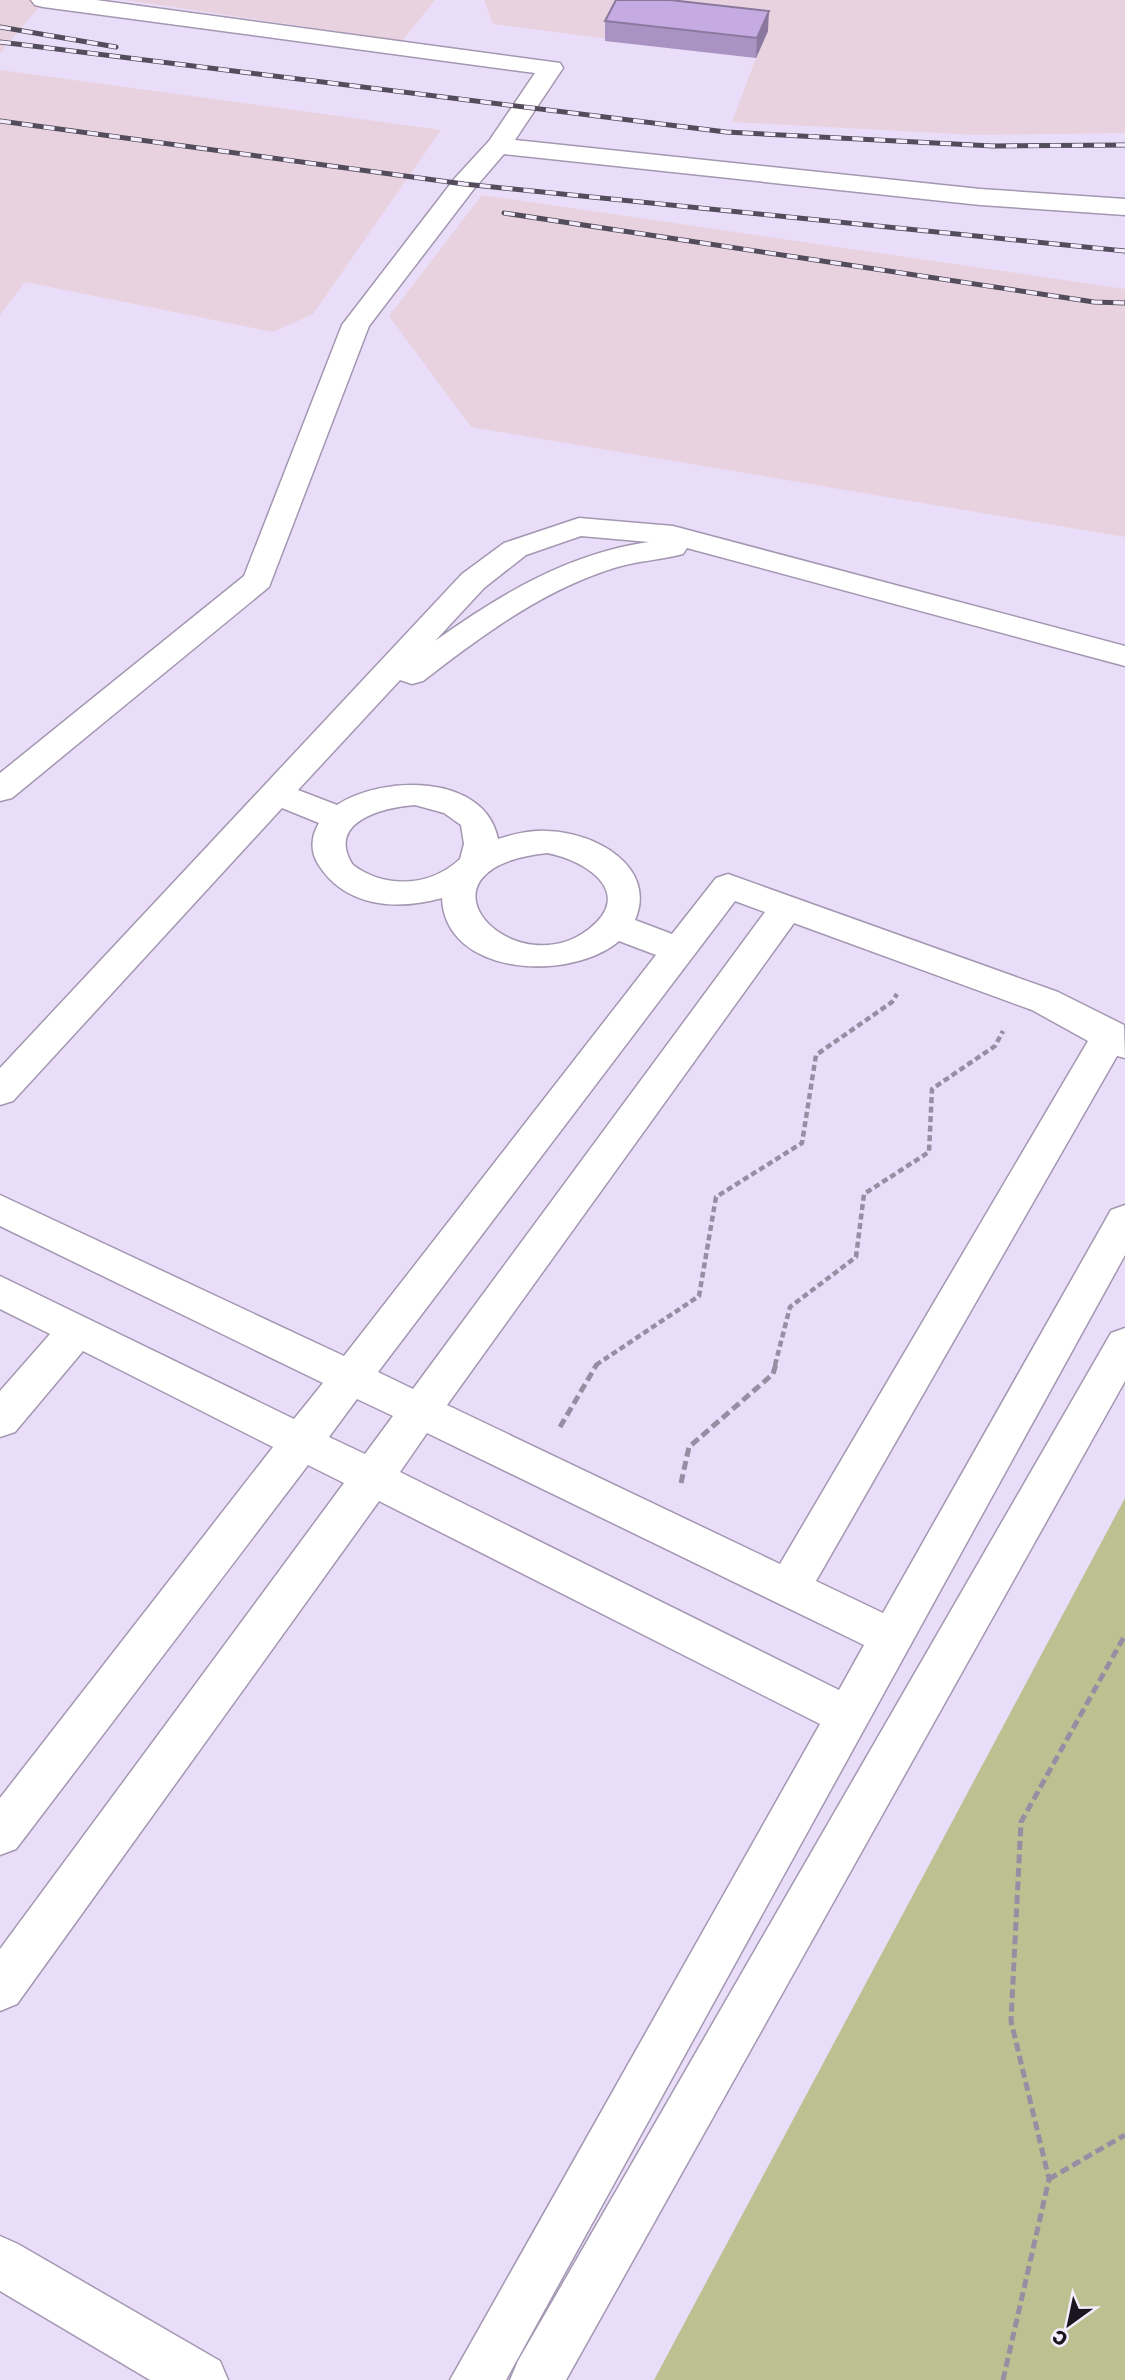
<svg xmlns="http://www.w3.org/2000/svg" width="1125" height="2380" viewBox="0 0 1125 2380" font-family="'Golos Text',sans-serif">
	<rect width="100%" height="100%" fill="#eaddf9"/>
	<g fill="#e9d2df">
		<polygon points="0,0 45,0 0,53"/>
		<polygon points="125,0 435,0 402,41"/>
		<polygon points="484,0 1125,0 1125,133 975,135 732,122 756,58 493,24"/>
		<polygon points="0,70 441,130 313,314 273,332 25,282 0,315"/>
		<polygon points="482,195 1125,289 1125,537 471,427 389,316"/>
	</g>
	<polygon fill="#bdc191" points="1125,1498 1125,2380 654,2380"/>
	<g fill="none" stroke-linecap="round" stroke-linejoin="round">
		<defs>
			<g id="minor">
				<polygon points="31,0 96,0 560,63 563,68 515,140 980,189 1125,199 1125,215 980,205 504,154 473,190 369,326 269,587 12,798 0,801 0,773 244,576 342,325 455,178 489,141 535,73 43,7 35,5"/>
				<path d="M579 518 673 526 1125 646V666L687 548 683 554C660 560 636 561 614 568 543 590 481 636 423 681L412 684 400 680 298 790 337 805C382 775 485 773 498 839 514 834 531 830 547 831 594 832 658 866 635 920L672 934 716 878 728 874 1058 992 1124 1025 1125 1058 1117 1056 816 1581 883 1613 1111 1210 1125 1205V1255L506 2380H450L820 1724 379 1501 17 2004 0 2011V1949L344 1483 308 1465 16 1849 0 1855V1798L273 1447 83 1351 15 1432 0 1437V1391L50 1334 0 1309V1276L294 1419 323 1383 0 1226V1195L344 1356 656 955 619 941C571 982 445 977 442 898 396 911 345 907 318 864 310 851 311 836 319 823L282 808 13 1101 0 1105V1068L462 574 504 543ZM581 536 649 542C569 553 499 595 435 641L484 588 526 555ZM415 805 444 813 461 825 464 844 460 859C430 887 385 889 353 865 325 822 383 807 415 805ZM547 853C585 860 636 892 589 929 513 988 400 869 547 853ZM735 901 765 912 413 1389 378 1372ZM794 923 1032 1010 1088 1041 780 1564 447 1405ZM357 1399 393 1416 365 1454 329 1437ZM427 1433 864 1645 839 1690 400 1472Z"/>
				<polygon points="1125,1328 1125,1381 566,2380 510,2380 518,2361 1111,1333"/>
				<polygon points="0,2236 18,2244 220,2361 228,2380 150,2380 0,2291"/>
			</g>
		</defs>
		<use href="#minor" stroke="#a397b1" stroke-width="3"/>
		<g stroke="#988ea3" stroke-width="4.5" stroke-dasharray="6 3.5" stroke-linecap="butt">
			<polyline points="596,1365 699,1296 716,1197 802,1143 816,1055 892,1002 897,994"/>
			<polyline points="775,1365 790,1307 856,1257 864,1194 929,1152 932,1089 995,1046 1003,1031"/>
		</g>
		<g stroke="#988ea3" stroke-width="5" stroke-dasharray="9 4.5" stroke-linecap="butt">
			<polyline points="560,1427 597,1364"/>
			<polyline points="681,1483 689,1447 773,1374 776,1364"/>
			<polyline points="1049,2179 1125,2135"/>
			<polyline points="1003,2380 1049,2179 1011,2021 1021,1822 1125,1635"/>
		</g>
		<use href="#minor" fill="#fff" fill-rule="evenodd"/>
		<defs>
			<g id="rail">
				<polyline points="0,27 116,47"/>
				<polyline points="0,42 726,132 993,146 1125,145"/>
				<polyline points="0,121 464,184 1125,251"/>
				<polyline points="504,213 1094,302 1125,303"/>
			</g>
		</defs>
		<use href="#rail" stroke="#534c5b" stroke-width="5"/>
		<use href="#rail" stroke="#f5edfe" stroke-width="3.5" stroke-dasharray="11" stroke-linecap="butt"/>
	</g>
	<polygon fill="#a993c2" points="605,21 768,31 756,58 605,41"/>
	<polygon fill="#8a789e" points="769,11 768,31 756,58 757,38"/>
	<polygon fill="#c5abe1" stroke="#8a789e" stroke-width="2" points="616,0 670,0 769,11 757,38 605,21"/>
	<g transform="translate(1069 2324) rotate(213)" stroke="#f5edfe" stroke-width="5" paint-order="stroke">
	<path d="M0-5L12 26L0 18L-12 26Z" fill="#1a151f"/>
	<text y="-10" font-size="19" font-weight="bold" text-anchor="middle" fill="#1a151f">С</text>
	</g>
</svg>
